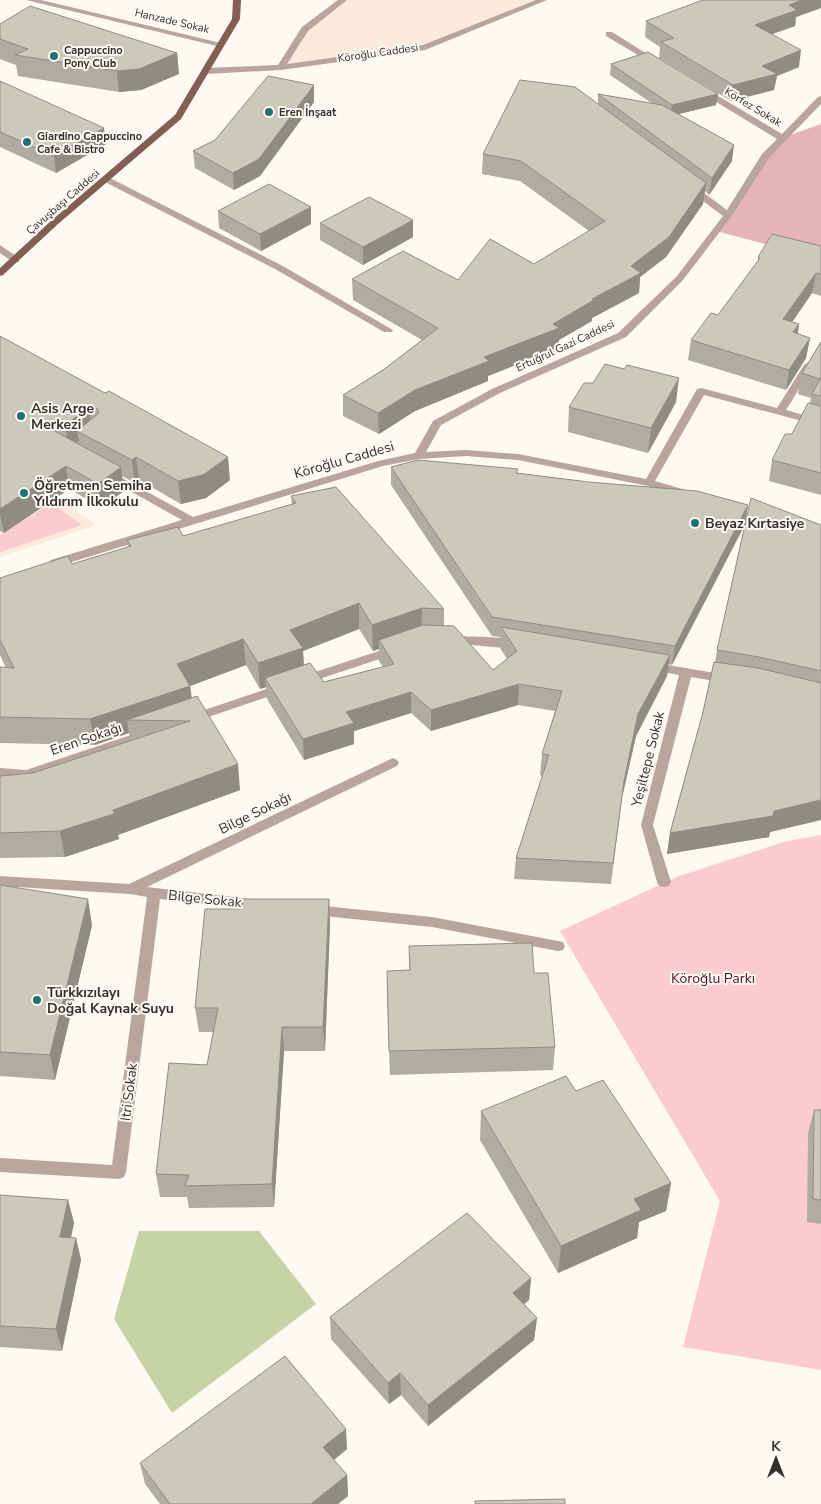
<svg xmlns="http://www.w3.org/2000/svg" width="821" height="1504" viewBox="0 0 821 1504" font-family="'Nunito Sans',sans-serif">
	<rect width="100%" height="100%" fill="#fff9f3"/>
	<g fill="#fcebdc">
		<polygon points="333,0 543,0 425,47 281,67 305,29 333,8"/>
		<polygon points="0,462 97,525 0,557"/>
	</g>
	<g fill="#faccd2">
		<polygon points="52,503 82,525 0,552 0,535"/>
		<polygon points="821,835 821,1370 683,1347 720,1201 560,931 679,876 787,841"/>
	</g>
	<polygon fill="#e5b3ba" points="821,124 821,259 716,231 782,138"/>
	<polygon fill="#c8d2a7" points="139,1231 259,1231 316,1304 172,1413 114,1319"/>
	<g fill="none" stroke-linecap="round" stroke-linejoin="round">
		<g fill="#baa49e" fill-rule="evenodd">
			<polygon points="26,0 41,0 225,44 221,47"/>
			<polygon points="338,0 347,0 308,31 287,64 423,45 536,0 547,0 425,50 281,70 205,74 201,71 205,68 278,65 302,27"/>
			<polygon points="606,32 612,32 660,62 653,64 606,36"/>
			<polygon points="703,87 782,134 818,97 821,96 821,104 769,158 731,217 683,280 626,337 500,393 441,425 426,452 466,450 518,454 646,479 697,389 701,388 777,408 804,365 809,362 814,365 786,410 821,420 821,426 704,395 655,481 689,491 690,493 689,495 685,497 648,486 518,460 466,456 419,459 383,466 59,566 51,566 49,563 51,560 182,520 105,477 104,475 105,473 113,473 193,517 378,461 415,453 433,421 492,389 618,333 677,276 723,216 687,189 687,185 693,185 727,210 762,154 777,139 700,92 699,90"/>
			<polygon points="106,176 281,265 393,330 392,332 384,332 275,269 103,181 103,177"/>
			<polygon points="0,245 19,258 19,262 13,262 0,253"/>
			<path d="M453 636C467 637 515 635 523 645L517 649 449 643 447 640 449 637Z"/>
			<polygon points="394,646 398,647 400,650 398,653 304,684 298,680 300,677"/>
			<polygon points="650,662 727,675 733,679 727,683 691,677 653,825 671,882 669,886 664,887 659,886 657,882 641,825 679,675 646,669 644,666 646,663"/>
			<polygon points="281,684 285,685 287,688 285,691 191,723 185,719 187,716"/>
			<polygon points="146,730 150,731 152,734 150,737 26,780 0,778 0,768 26,770"/>
			<polygon points="393,758 397,760 399,763 397,766 147,887 259,900 264,901 266,905 264,909 259,910 160,899 126,1172 124,1177 119,1179 0,1172 0,1158 112,1165 147,897 130,894 0,886 0,876 129,884"/>
			<polygon points="314,905 432,917 558,941 563,942 565,946 563,950 558,951 432,927 314,915 309,914 307,910 309,906"/>
		</g>
		<polygon fill="#825e54" fill-rule="evenodd" points="233,0 241,0 240,19 181,119 58,224 3,275 0,276 0,268 52,220 175,115 232,19"/>
	</g>
	<g fill="#afaca2" fill-rule="evenodd">
		<polygon points="821,0 821,8 796,17 795,26 772,34 799,67 777,76 774,90 731,101 659,58 660,47 645,37 646,21"/>
		<polygon points="0,24 177,53 179,74 141,90 119,92 18,76 16,65 0,59"/>
		<polygon points="611,64 718,94 716,105 678,114 732,161 709,195 705,191 703,204 666,257 640,277 639,293 592,318 592,321 559,340 558,348 488,376 488,381 415,411 379,434 343,416 343,395 383,370 422,340 353,300 352,279 458,280 534,264 589,231 520,181 482,174 483,154 598,104 598,94 653,104 610,75"/>
		<polygon points="0,81 106,144 56,173 0,147"/>
		<polygon points="314,85 314,102 260,176 234,190 195,168 193,151 215,140"/>
		<polygon points="218,211 311,224 261,251 219,228"/>
		<polygon points="320,223 413,237 363,265 320,240"/>
		<polygon points="821,246 821,296 812,293 792,322 799,324 798,334 810,338 806,358 786,390 688,360 691,340 718,315 758,261 758,257"/>
		<polygon points="0,336 230,480 206,498 181,504 139,480 135,483 122,476 124,491 101,507 69,489 4,533 0,531"/>
		<polygon points="821,342 821,495 769,481 772,460 792,434 810,403 811,398 798,394 802,373"/>
		<polygon points="676,402 648,453 568,432 569,407"/>
		<path d="M391 467 518 473 748 505 745 522 821 525V820L770 832 769 837 667 854 670 833 703 712 715 662 717 650 745 525 672 665 668 664 667 676 636 736 621 802 611 884 514 879 516 858 542 776 540 775 542 754 555 711 518 705 431 731 411 713 354 731V744L304 760 267 699 266 687 260 689 246 665 190 686 192 698 240 790 118 835 119 839 65 857 0 858V776L33 773 130 741 129 733 95 745 0 743V667L6 668 0 655V578L72 564 128 547 127 540 183 536 292 505 291 496 444 609V625L493 670 507 659 500 648V637L492 636 391 485ZM359 629 373 651 379 649V661L383 667 324 682 304 665 303 651Z"/>
		<polygon points="0,885 92,925 55,1080 0,1076"/>
		<polygon points="329,899 330,924 325,1051 284,1051 274,1207 189,1208 187,1197 160,1197 156,1174 207,1065 213,1032 199,1032 195,1008 242,909"/>
		<polygon points="409,946 534,973 555,1047 553,1070 390,1075 387,995 409,970"/>
		<polygon points="576,1091 671,1183 666,1211 639,1222 637,1238 558,1273 480,1140 481,1111"/>
		<polygon points="814,1110 821,1110 821,1224 807,1222 808,1133"/>
		<polygon points="0,1195 68,1200 74,1223 71,1238 76,1238 81,1260 62,1351 0,1347"/>
		<polygon points="531,1278 529,1300 524,1304 537,1318 534,1340 428,1426 401,1395 389,1404 331,1339 330,1317"/>
		<polygon points="347,1449 334,1460 347,1475 348,1496 338,1504 160,1504 145,1484 140,1463"/>
	</g>
	<g fill="#8f8c84">
		<polygon points="802,0 821,0 821,8 796,17 795,26 753,41 755,25 789,5"/>
		<polygon points="801,50 799,67 777,76 774,90 731,101 733,85 762,66"/>
		<polygon points="177,53 179,74 141,90 119,92 117,71"/>
		<polygon points="314,85 314,102 260,176 234,190 233,173"/>
		<polygon points="718,94 716,105 671,116 672,105"/>
		<polygon points="104,128 106,144 56,173 54,156"/>
		<polygon points="734,145 732,161 709,195 712,178"/>
		<polygon points="706,183 703,204 666,257 640,277 639,293 592,318 592,321 559,340 558,348 488,376 488,381 415,411 379,434 378,413 415,390 553,324 592,299 631,266"/>
		<polygon points="311,207 311,224 261,251 260,234"/>
		<polygon points="413,220 413,237 363,265 363,247"/>
		<polygon points="816,273 812,293 780,340 783,319"/>
		<polygon points="799,324 796,345 793,332"/>
		<polygon points="810,338 806,358 786,390 789,370"/>
		<polygon points="679,378 676,402 648,453 651,428"/>
		<polygon points="89,408 92,431 77,431 79,441 69,448 65,425"/>
		<polygon points="50,421 54,444 47,426"/>
		<polygon points="136,457 139,480 135,483 132,460"/>
		<polygon points="228,457 230,480 206,498 181,504 178,481"/>
		<polygon points="66,466 69,489 4,533 0,515 0,509"/>
		<polygon points="121,467 124,491 101,507 98,484"/>
		<polygon points="748,505 745,524 672,665 675,646"/>
		<polygon points="359,603 359,629 303,651 304,674 265,678 266,687 260,689 258,663 290,630"/>
		<polygon points="422,608 421,634 379,640 379,649 373,651 372,625"/>
		<polygon points="243,639 246,665 190,686 193,711 127,720 129,733 95,745 90,719 177,664"/>
		<polygon points="670,655 667,676 636,736 621,802 611,884 624,781 638,714"/>
		<polygon points="519,684 518,705 431,731 431,710"/>
		<polygon points="411,692 411,713 354,731 354,744 304,760 303,739 346,712"/>
		<polygon points="238,764 240,790 118,835 119,839 65,857 60,831 113,810"/>
		<polygon points="821,800 821,820 770,832 769,837 667,854 670,833 774,811"/>
		<polygon points="88,899 92,925 55,1080 50,1055"/>
		<polygon points="329,899 330,924 325,1051 323,1027"/>
		<polygon points="282,1027 284,1051 274,1207 272,1184"/>
		<polygon points="671,1183 666,1211 639,1222 637,1238 558,1273 561,1246 634,1199"/>
		<polygon points="68,1200 74,1223 66,1260 60,1237"/>
		<polygon points="76,1238 81,1260 62,1351 56,1329"/>
		<polygon points="531,1278 529,1300 511,1315 513,1293"/>
		<polygon points="537,1318 534,1340 428,1426 428,1405"/>
		<polygon points="400,1373 401,1395 389,1404 388,1383"/>
		<polygon points="346,1429 347,1449 325,1467 323,1447"/>
		<polygon points="347,1475 348,1496 338,1504 311,1504"/>
	</g>
	<g fill="#ccc8bc" stroke="#8f8c84">
		<polygon points="703,0 802,0 789,5 797,10 755,25 801,50 762,66 777,74 733,85 661,42 674,38 646,21"/>
		<polygon points="30,6 177,53 139,69 117,71 15,55 28,49 0,39 0,24"/>
		<polygon points="648,52 718,94 672,105 611,64"/>
		<polygon points="268,76 314,85 259,159 233,173 193,151 215,140"/>
		<polygon points="520,80 575,87 706,183 669,237 631,266 641,273 592,299 594,300 553,324 559,328 484,357 489,361 415,390 378,413 343,395 383,370 438,328 352,279 403,251 458,280 490,239 534,264 605,221 521,161 483,154"/>
		<polygon points="0,81 104,128 54,156 0,132"/>
		<polygon points="598,94 662,105 734,145 712,178"/>
		<polygon points="269,184 311,207 260,234 218,211"/>
		<polygon points="369,197 413,220 363,247 320,223"/>
		<polygon points="772,234 821,246 821,274 816,273 783,319 799,324 793,332 810,338 789,370 691,340 711,313 718,315 760,258 758,257"/>
		<polygon points="0,336 105,393 109,391 228,457 203,475 178,481 136,457 132,460 77,431 99,413 97,408 89,408 65,425 58,421 50,421 47,426 49,428 121,467 98,484 66,466 0,509"/>
		<polygon points="821,342 821,396 812,394 820,379 802,373"/>
		<polygon points="605,364 624,369 627,365 679,378 651,428 569,407 584,383 593,383"/>
		<polygon points="808,403 821,406 821,473 772,460 785,434 792,434"/>
		<polygon points="418,460 518,469 516,473 589,482 697,491 748,505 675,646 492,617 391,467"/>
		<polygon points="336,487 444,609 422,608 372,625 359,603 290,630 303,648 258,663 243,639 177,664 190,686 90,719 0,717 0,667 14,668 0,640 0,578 68,556 72,564 131,546 127,540 178,527 183,536 296,503 291,496"/>
		<polygon points="751,498 821,525 821,671 759,657 717,650"/>
		<polygon points="423,625 454,626 493,670 517,651 501,627 670,655 638,714 624,781 613,863 516,858 549,755 542,754 562,691 519,684 431,710 411,692 346,712 354,723 303,739 265,678 310,663 324,682 394,664 379,640"/>
		<polygon points="714,662 758,668 821,683 821,800 774,811 773,816 670,833 703,712"/>
		<polygon points="197,696 238,764 113,810 114,814 60,831 0,833 0,776 33,773 190,721 127,720"/>
		<polygon points="0,885 88,899 50,1055 0,1052"/>
		<polygon points="243,899 329,899 323,1027 282,1027 272,1184 185,1186 189,1175 156,1174 169,1063 207,1065 218,1008 195,1008 205,909 242,909"/>
		<polygon points="532,943 534,973 548,973 555,1047 389,1051 387,971 410,970 409,946"/>
		<polygon points="566,1076 576,1091 603,1080 671,1183 634,1199 641,1210 561,1246 481,1111"/>
		<polygon points="814,1110 821,1110 821,1200 813,1199"/>
		<polygon points="0,1195 68,1200 60,1237 76,1238 56,1329 0,1326"/>
		<polygon points="467,1213 531,1278 513,1293 537,1318 428,1405 400,1373 388,1383 330,1317"/>
		<polygon points="285,1356 346,1429 323,1447 347,1475 311,1504 170,1504 140,1463"/>
		<polygon points="565,1499 565,1504 475,1504 475,1501"/>
	</g>
	<g fill="#246f73" stroke="#fff9f3" stroke-width="2">
		<circle cx="54" cy="56" r="5"/>
		<circle cx="269" cy="112" r="5"/>
		<circle cx="27" cy="142" r="5"/>
		<circle cx="21" cy="416" r="5"/>
		<circle cx="24" cy="493" r="5"/>
		<circle cx="695" cy="523" r="5"/>
		<circle cx="37" cy="1000" r="5"/>
	</g>
	<g text-anchor="middle" dominant-baseline="central" stroke-width="4" stroke-linejoin="round" paint-order="stroke">
		<g font-size="11" fill="#34302d" stroke="#fff9f3">
			<text transform="translate(172 21) rotate(13)">Hanzade Sokak</text>
			<text transform="translate(378 53) rotate(-8)">Köroğlu Caddesi</text>
			<text transform="translate(753 107) rotate(31)">Körfez Sokak</text>
			<text transform="translate(63 202) rotate(-41)">Çavuşbaşı Caddesi</text>
			<text transform="translate(565 346) rotate(-25)">Ertuğrul Gazi Caddesi</text>
		</g>
		<g font-size="11" font-weight="bold" fill="#34302d" stroke="#fff9f3" text-anchor="start">
			<text x="64" y="50">Cappuccino<tspan x="64" dy="13">Pony Club</tspan></text>
			<text x="279" y="112">Eren İnşaat</text>
			<text x="37" y="136">Giardino Cappuccino<tspan x="37" dy="13">Cafe &amp; Bistro</tspan></text>
		</g>
		<g font-size="14" font-weight="bold" fill="#34302d" stroke="#fff9f3" text-anchor="start">
			<text x="31" y="408">Asis Arge<tspan x="31" dy="16">Merkezi</tspan></text>
			<text x="34" y="485">Öğretmen Semiha<tspan x="34" dy="16">Yıldırım İlkokulu</tspan></text>
			<text x="705" y="523">Beyaz Kırtasiye</text>
			<text x="47" y="992">Türkkızılayı<tspan x="47" dy="16">Doğal Kaynak Suyu</tspan></text>
		</g>
		<g font-size="14" fill="#34302d" stroke="#fff9f3">
			<text transform="translate(344 460) rotate(-16)">Köroğlu Caddesi</text>
			<text transform="translate(86 739) rotate(-19)">Eren Sokağı</text>
			<text transform="translate(648 759) rotate(-76)">Yeşiltepe Sokak</text>
			<text transform="translate(255 813) rotate(-26)">Bilge Sokağı</text>
			<text transform="translate(205 899) rotate(6)">Bilge Sokak</text>
			<text transform="translate(129 1092) rotate(-83)">Itri Sokak</text>
		</g>
		<g font-size="14" fill="#501524" stroke="#fff9f3">
			<text x="713" y="978">Köroğlu Parkı</text>
		</g>
	</g>
	<g transform="translate(776 1459)" stroke="#fff9f3" stroke-width="4" paint-order="stroke">
	<path d="M0-4L9 19L0 12L-9 19Z" fill="#34302d"/>
	<text y="-8" font-size="14" font-weight="bold" text-anchor="middle" fill="#34302d">K</text>
	</g>
</svg>
